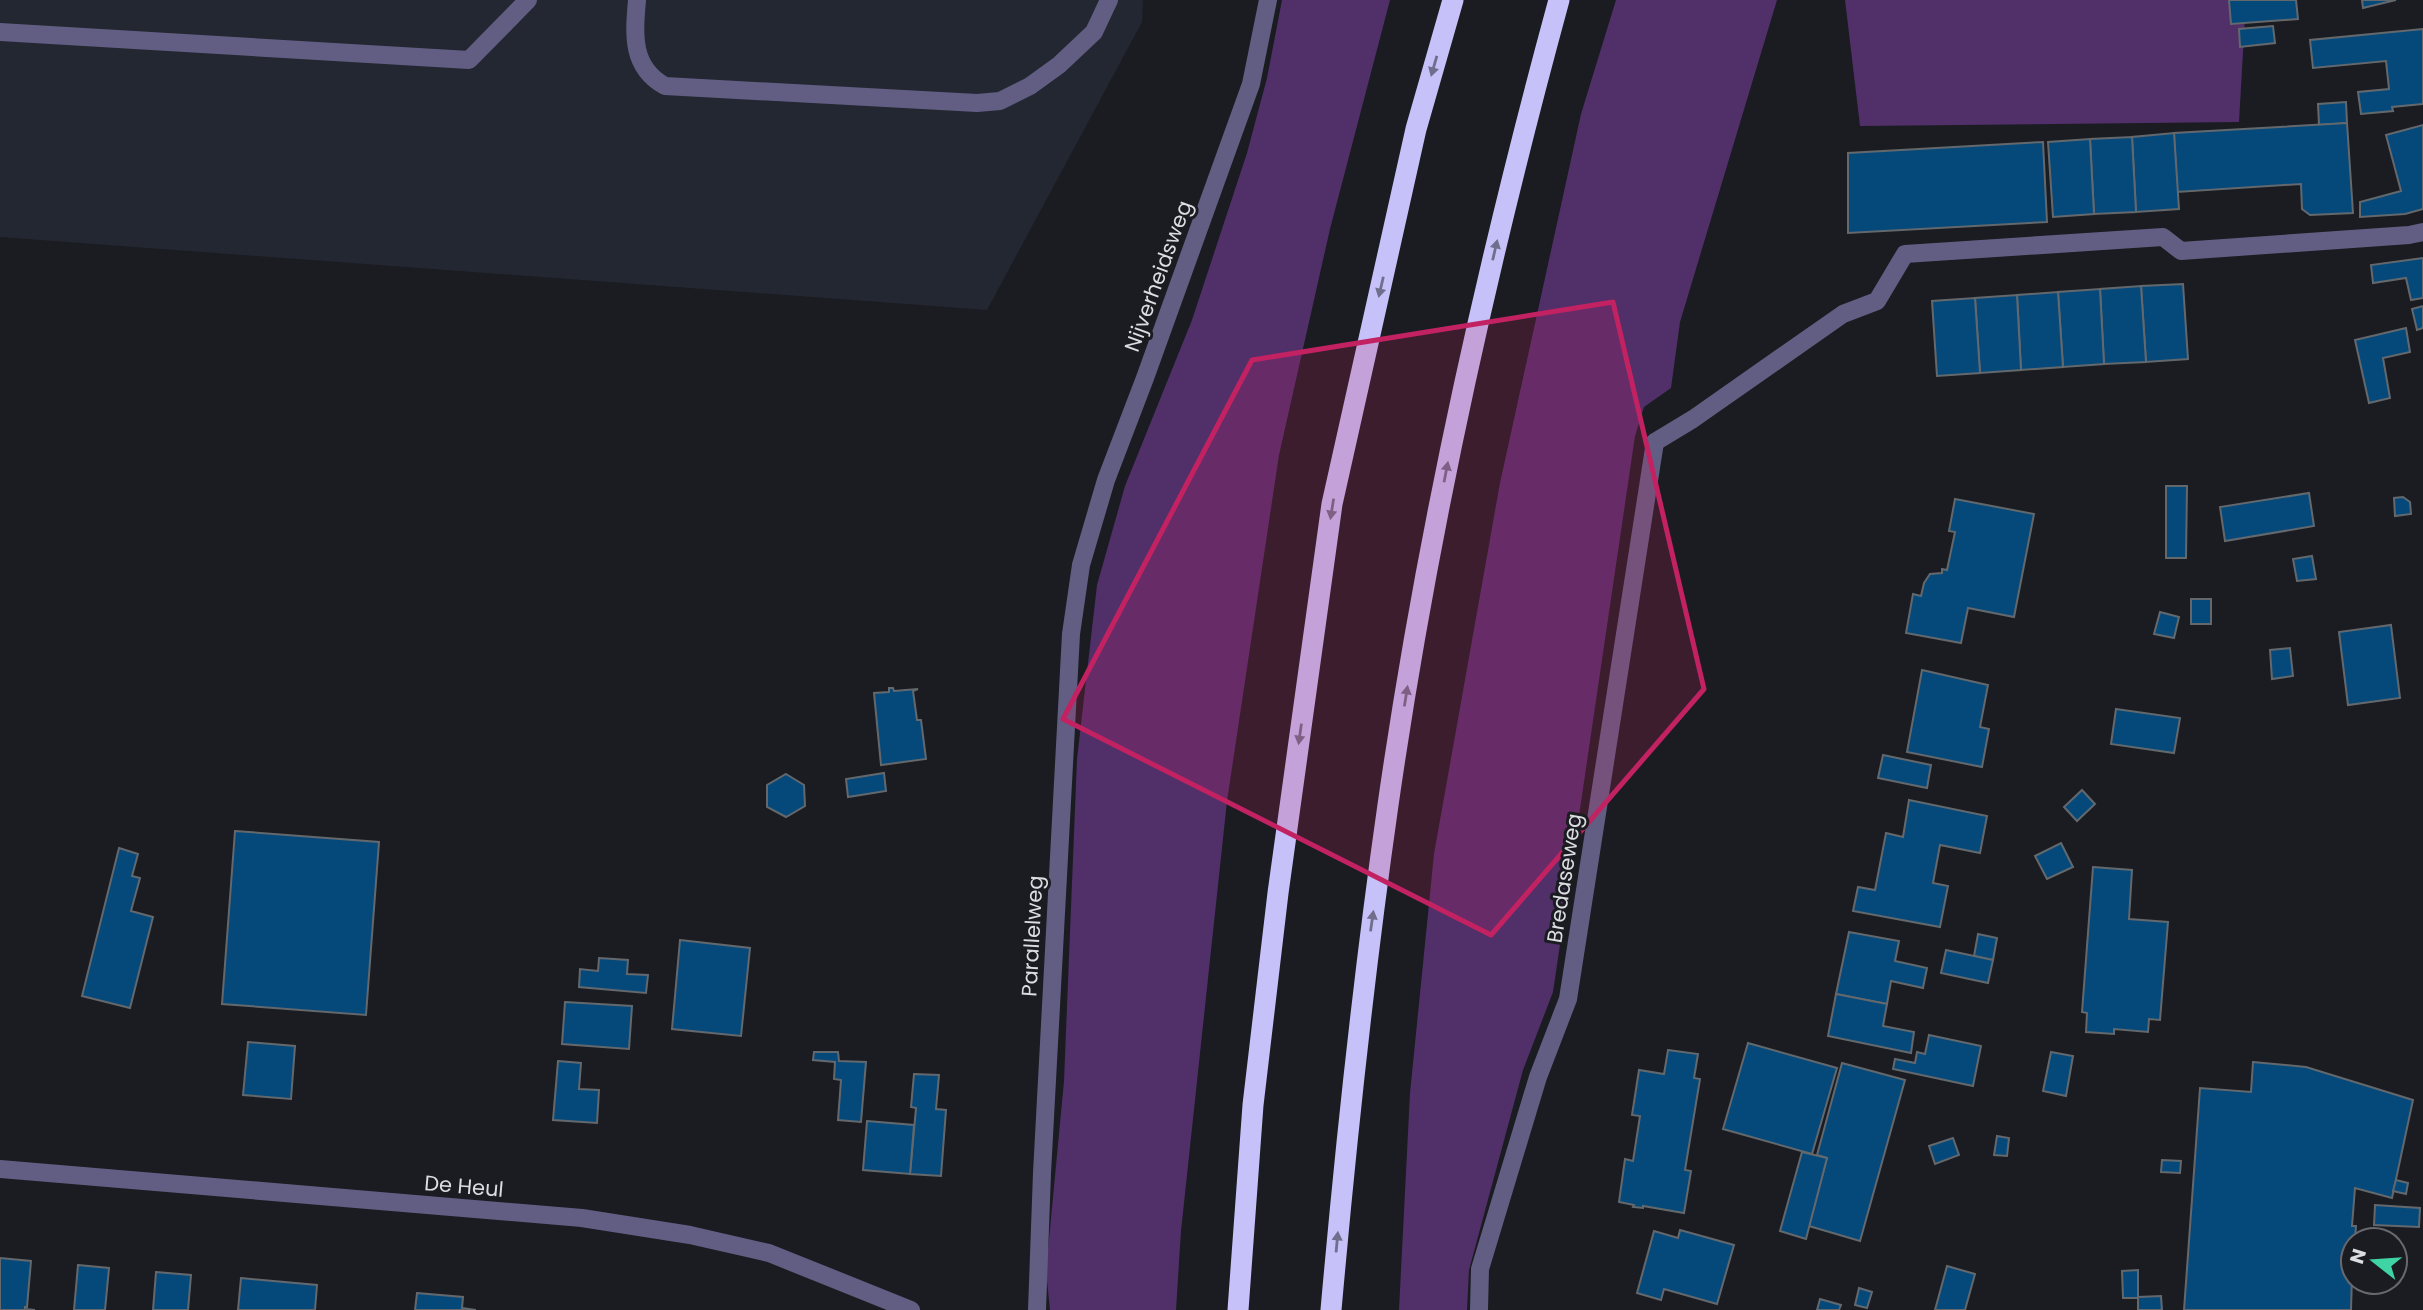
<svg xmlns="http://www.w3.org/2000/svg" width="2423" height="1310" viewBox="0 0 2423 1310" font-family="Poppins,sans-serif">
	<rect width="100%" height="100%" fill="#1a1c21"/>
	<polygon fill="#232731" points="0,0 1143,0 1142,22 987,310 0,237"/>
	<g fill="#512f69">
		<polygon points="1282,0 1390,0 1330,229 1279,455 1227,801 1181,1231 1176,1310 1050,1310 1046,1271 1064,1081 1077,759 1097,585 1125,486 1192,320 1247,153 1267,78"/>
		<polygon points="1616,0 1777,0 1680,322 1671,388 1644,407 1635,436 1553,992 1523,1070 1469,1270 1467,1310 1399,1310 1410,1093 1434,854 1500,483 1581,114"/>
		<polygon points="1845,0 2246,0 2239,122 1860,126"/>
	</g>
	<g fill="#05497b" stroke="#63686d" stroke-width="2">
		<polygon points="2229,0 2296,0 2298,19 2231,24"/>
		<polygon points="2362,0 2396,0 2363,8"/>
		<polygon points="2273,26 2275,43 2240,47 2239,29"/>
		<polygon points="2423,29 2423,104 2392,107 2393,111 2361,114 2358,92 2389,89 2386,61 2313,68 2310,40"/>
		<polygon points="2346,102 2347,123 2319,125 2318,104"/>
		<polygon points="2347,123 2353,213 2310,215 2302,209 2301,184 2177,192 2174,133"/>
		<polygon points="2423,125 2423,209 2405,214 2360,217 2360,202 2401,191 2386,135"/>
		<polygon points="2174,133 2179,209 2136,212 2132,137"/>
		<polygon points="2132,137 2136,212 2094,214 2090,139"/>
		<polygon points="2090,139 2094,214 2053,217 2048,142"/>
		<polygon points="2043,142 2047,222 1848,233 1848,153"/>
		<polygon points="2423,258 2423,298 2411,300 2406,278 2373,283 2371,265"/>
		<polygon points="2183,284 2188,359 2146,362 2141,286"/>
		<polygon points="2141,286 2146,362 2104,364 2100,289"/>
		<polygon points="2100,289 2104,364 2063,367 2058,292"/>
		<polygon points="2058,292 2063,367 2021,370 2017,295"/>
		<polygon points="2017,295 2021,370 1980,373 1975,298"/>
		<polygon points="1975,298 1980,373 1937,376 1932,301"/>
		<polygon points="2423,306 2423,328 2417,330 2412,309"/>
		<polygon points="2406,328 2410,352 2383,358 2390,398 2369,403 2355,340"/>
		<polygon points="2166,486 2187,486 2186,558 2166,558"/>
		<polygon points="2309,493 2314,526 2225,541 2220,507"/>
		<polygon points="2403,497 2410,502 2411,514 2395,516 2394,498"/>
		<polygon points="1955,499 2034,514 2014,617 1968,608 1961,643 1906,633 1913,594 1921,596 1924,583 1930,574 1942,573 1942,569 1947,570 1955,532 1949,531"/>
		<polygon points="2312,556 2316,579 2297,581 2293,559"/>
		<rect x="2191" y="599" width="20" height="25"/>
		<polygon points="2160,612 2179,617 2174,638 2154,634"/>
		<polygon points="2391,625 2400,698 2348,705 2339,632"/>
		<polygon points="2290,648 2293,676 2272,679 2270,650"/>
		<polygon points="1922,670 1988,685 1980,727 1989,729 1982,767 1907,752"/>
		<polygon points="889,688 893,688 894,691 918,689 913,691 917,720 921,720 926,759 881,765 874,693 889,692"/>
		<polygon points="2116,709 2180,718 2174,753 2111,744"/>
		<polygon points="1883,755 1931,765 1927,788 1878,778"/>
		<polygon points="884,773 886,791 848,797 846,779"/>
		<polygon points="786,774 804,785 805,806 786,817 767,807 767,785"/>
		<polygon points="2082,790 2095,804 2077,821 2064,807"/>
		<polygon points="1909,800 1987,816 1980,853 1940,845 1933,883 1948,886 1940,927 1853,911 1858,887 1875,890 1886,833 1903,837"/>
		<polygon points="235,831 379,842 366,1015 222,1004"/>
		<polygon points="2061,843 2073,867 2047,879 2035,856"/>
		<polygon points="119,848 138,854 132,876 140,878 131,911 153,917 130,1008 82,996"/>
		<polygon points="2093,867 2132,870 2129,919 2168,922 2160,1020 2149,1019 2148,1032 2114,1029 2114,1034 2086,1032 2087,1013 2082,1012"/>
		<polygon points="1849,932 1899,941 1895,961 1927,968 1923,988 1891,981 1887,1004 1836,994"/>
		<polygon points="1978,934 1997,938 1993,960 1974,956"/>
		<polygon points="680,940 750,948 741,1036 672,1029"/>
		<polygon points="1946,950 1993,960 1988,983 1941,973"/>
		<polygon points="599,958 628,960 627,974 648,975 646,993 579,987 580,969 598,971"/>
		<polygon points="1836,994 1887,1004 1883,1026 1914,1032 1911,1053 1828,1036"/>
		<polygon points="565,1002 632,1006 629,1049 562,1044"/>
		<polygon points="1929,1035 1981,1046 1973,1086 1893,1069 1895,1059 1915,1063 1917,1052 1925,1054"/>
		<polygon points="248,1042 295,1046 291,1099 243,1095"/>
		<polygon points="1748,1043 1837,1068 1812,1154 1723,1129"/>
		<polygon points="1668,1050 1698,1054 1694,1078 1700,1079 1685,1170 1691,1171 1684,1213 1643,1206 1643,1208 1633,1207 1634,1205 1619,1202 1625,1159 1633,1161 1640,1116 1632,1115 1639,1070 1664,1074"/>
		<polygon points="814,1052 838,1052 839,1061 866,1062 861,1122 838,1120 841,1080 834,1079 835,1062 813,1060"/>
		<polygon points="2051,1052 2073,1056 2066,1096 2043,1091"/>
		<polygon points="558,1061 581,1063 579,1089 599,1090 597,1123 553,1120"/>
		<polygon points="2253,1062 2306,1067 2413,1100 2392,1198 2355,1188 2352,1226 2356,1226 2355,1240 2353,1240 2351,1310 2184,1310 2200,1088 2251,1092"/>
		<polygon points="1842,1063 1905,1080 1860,1241 1809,1226 1827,1158 1817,1155"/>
		<polygon points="914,1074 939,1075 936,1109 946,1110 941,1176 910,1174 916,1108 911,1107"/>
		<polygon points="867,1121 914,1125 910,1174 863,1170"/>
		<polygon points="1997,1136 2009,1138 2007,1156 1994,1155"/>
		<polygon points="1953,1138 1959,1155 1935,1164 1929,1146"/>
		<polygon points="1802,1152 1827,1158 1806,1239 1780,1231"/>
		<polygon points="2162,1160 2181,1161 2180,1173 2161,1172"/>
		<polygon points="2396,1180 2408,1183 2406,1194 2393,1191"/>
		<polygon points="2375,1205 2420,1208 2419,1227 2374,1225"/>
		<polygon points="1680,1230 1734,1245 1717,1304 1664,1289 1661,1300 1637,1293 1654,1231 1678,1238"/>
		<polygon points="0,1258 31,1261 27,1307 25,1307 25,1309 35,1310 0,1310"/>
		<polygon points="78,1265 109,1268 105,1310 74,1310"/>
		<polygon points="1947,1266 1975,1274 1965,1310 1935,1310"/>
		<polygon points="2138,1270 2138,1298 2123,1298 2122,1271"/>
		<polygon points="156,1272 191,1275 188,1310 153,1310"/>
		<polygon points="241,1278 317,1285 315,1310 238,1310"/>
		<polygon points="1859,1288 1872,1292 1867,1308 1855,1305"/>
		<polygon points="417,1293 463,1297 462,1308 476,1310 415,1310"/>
		<polygon points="2161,1296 2162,1310 2138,1310 2138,1297"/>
		<polygon points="1820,1299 1841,1305 1839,1310 1817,1310"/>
	</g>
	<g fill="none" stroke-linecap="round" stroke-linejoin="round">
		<g stroke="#625e83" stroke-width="18">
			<path d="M637 0C634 35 631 67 665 86L977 103 1000 101 1030 86 1059 65 1094 32 1109 0"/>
			<polyline points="0,32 469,60 528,0"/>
			<polyline points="1655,442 1693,419 1843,314 1877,301 1905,254 2163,237 2181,251 2409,235 2423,232"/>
		</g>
		<g stroke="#625e83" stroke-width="18">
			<polyline points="0,1169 582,1218 690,1235 769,1253 911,1310"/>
			<polyline points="1037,1310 1042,1173 1071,634 1081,565 1106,480 1145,378 1251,84 1268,0"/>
			<polyline points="1479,1310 1480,1269 1538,1077 1568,999 1655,442"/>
		</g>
		<g stroke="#c6c1f8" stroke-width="21">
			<polyline points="1238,1310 1253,1105 1278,893 1332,504 1416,129 1453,0"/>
			<path d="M1331 1310C1346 1141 1364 973 1388 805 1427 533 1487 264 1559 0"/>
		</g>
	</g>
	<defs><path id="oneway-solid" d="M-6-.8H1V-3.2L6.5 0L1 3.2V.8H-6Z" transform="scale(1.75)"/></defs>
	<g fill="#706e8c">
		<use href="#oneway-solid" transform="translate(1434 66) rotate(106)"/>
		<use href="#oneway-solid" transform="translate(1495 250) rotate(-77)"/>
		<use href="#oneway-solid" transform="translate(1381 287) rotate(103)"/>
		<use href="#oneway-solid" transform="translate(1446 472) rotate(-79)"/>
		<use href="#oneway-solid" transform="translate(1332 509) rotate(99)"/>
		<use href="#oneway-solid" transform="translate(1406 696) rotate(-81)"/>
		<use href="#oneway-solid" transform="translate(1300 734) rotate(98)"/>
		<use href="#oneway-solid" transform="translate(1372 921) rotate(-82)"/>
		<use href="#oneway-solid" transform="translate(1337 1242) rotate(-85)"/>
	</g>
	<path fill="#c32262" fill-opacity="0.2" stroke="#c32262" stroke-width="5" stroke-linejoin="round" d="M1613 302 1704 689 1491 935 1063 719 1252 360Z"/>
	<g text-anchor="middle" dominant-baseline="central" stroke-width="6" stroke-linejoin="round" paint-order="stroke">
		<g font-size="21" fill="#dcdde1" stroke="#1a1c21">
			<text transform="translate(1158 276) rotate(-70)">Nijverheidsweg</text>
			<text transform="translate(1564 878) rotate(-81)">Bredaseweg</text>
			<text transform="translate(1032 936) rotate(-87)">Parallelweg</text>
			<text transform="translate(464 1186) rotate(5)">De Heul</text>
		</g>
	</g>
	<g transform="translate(2374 1261) rotate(287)"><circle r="33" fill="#1a1c21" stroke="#68696e" stroke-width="2"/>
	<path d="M0-5L12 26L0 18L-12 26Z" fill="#3ed4a3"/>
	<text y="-10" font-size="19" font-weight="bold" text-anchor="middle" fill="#dcdde1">N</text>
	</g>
</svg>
